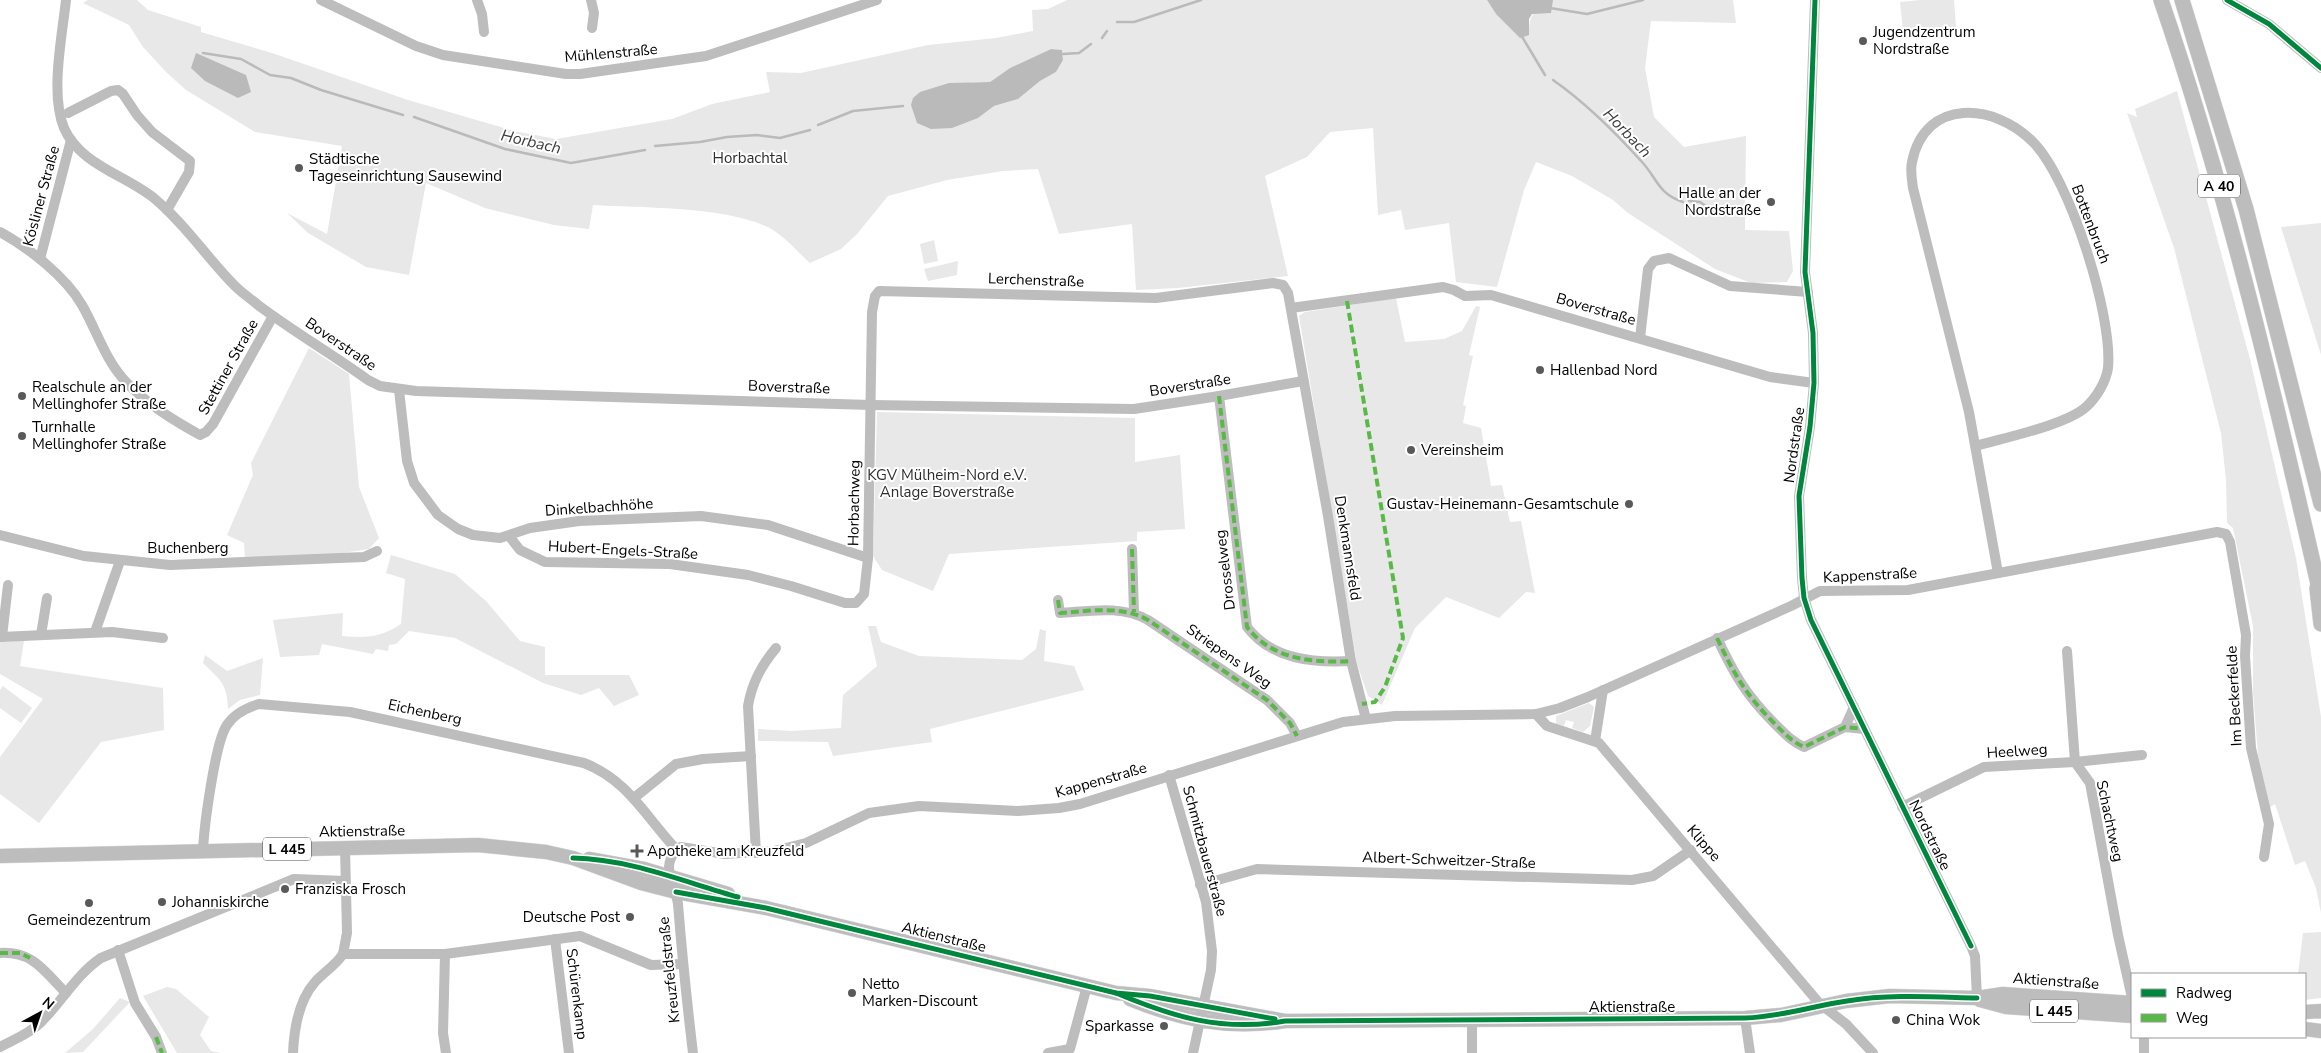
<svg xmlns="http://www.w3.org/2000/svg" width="2321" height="1053" viewBox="0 0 2321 1053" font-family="'Nunito Sans',sans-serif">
	<rect width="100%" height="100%" fill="#fff"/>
	<g fill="#e8e8e8" fill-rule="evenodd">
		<path d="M88 0H137L148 10 201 27V32L272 53 408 100 514 131 556 139 672 119 712 104 770 92 766 72 801 73 928 45 996 38 1033 31 1032 10 1048 9 1067 0H1487L1496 14 1529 35C1529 5 1538 16 1553 0H1733L1736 23 1651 21 1645 68 1654 117 1684 147 1746 136 1745 230 1789 231 1793 271 1787 282 1751 283 1715 269 1628 213 1613 200 1572 176 1536 162 1524 190 1497 287 1456 282 1449 223 1405 230 1401 210 1378 215 1373 128 1330 132 1307 157 1265 176 1288 276 1178 288 1136 290 1132 224 1059 234 1038 169 1003 171 947 180 888 196 857 234 841 249 810 263C799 253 787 239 773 230 733 206 641 208 593 205L589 229 554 225 485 208 426 183 409 275 366 267 308 233 287 213 327 234 342 146 255 132 186 90 166 72 143 47 129 25 83 3ZM1051 49 1062 50 1063 60 1056 72 1040 81 1018 99 994 106 978 118 971 82H990L1010 68Z"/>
		<polygon points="1920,0 1954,0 1956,27 1903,31 1900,2"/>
		<polygon points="2177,91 2250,359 2296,558 2321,717 2321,913 2316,888 2305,861 2295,865 2275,804 2269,808 2258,755 2253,692 2253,626 2233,528 2227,523 2226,480 2221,433 2174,248 2127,113 2137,117 2135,109"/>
		<polygon points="2321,223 2321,355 2281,227"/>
		<polygon points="934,240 938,261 924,264 920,244"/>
		<polygon points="958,261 957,275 928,281 924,269"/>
		<polygon points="1396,298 1405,342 1444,339 1462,331 1476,306 1480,307 1469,355 1473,356 1463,405 1466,406 1463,423 1481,428 1491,486 1502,485 1510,522 1521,521 1535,593 1526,592 1499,618 1446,597 1415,628 1382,705 1368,696 1357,664 1299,316 1305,312"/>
		<polygon points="309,348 349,374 359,487 379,538 369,549 329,555 245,559 244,543 227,535 253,475 251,463"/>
		<polygon points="877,412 1135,418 1135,462 1180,455 1185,529 1137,532 1137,541 949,554 933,591 882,570 873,556"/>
		<path d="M391 555 455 574 486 601 520 641 545 647V675H629L639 695 614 706 599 688 581 695 543 683 455 638 409 631 396 644 389 645 388 651 376 649 373 654 322 644 319 655 280 657 273 620 343 613 342 636C366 638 380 638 401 624L405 579 386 573Z"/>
		<polygon points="868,626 876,626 881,642 919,656 1022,660 1036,649 1040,629 1046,631 1044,661 1074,666 1084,690 930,729 932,742 833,756 828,742 758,741 758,729 791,731 841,728 843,695 877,666"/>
		<polygon points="0,641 24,641 20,666 163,688 164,730 101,742 39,823 0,794 0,757 43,699 0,674"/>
		<path d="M205 655 227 671 263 658 260 695 240 700 228 709C227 683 221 681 203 663Z"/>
		<polygon points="3,686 32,708 21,723 0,708 0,690"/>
		<polygon points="1589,703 1594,707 1590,726 1583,732 1572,728 1574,722 1566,720 1564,726 1556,724 1556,716"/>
		<polygon points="2321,932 2321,998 2305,1000 2305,974 2298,974 2303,933"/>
		<polygon points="167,987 176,989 209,1017 200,1035 211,1051 221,1053 177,1053 143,996"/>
		<polygon points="120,998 130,1002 83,1052 65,1053 93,1029"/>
	</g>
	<g fill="#bababa">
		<polygon points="1487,0 1553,0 1551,13 1532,14 1529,19 1529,35 1520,38 1496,14"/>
		<polygon points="1051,49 1062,50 1063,60 1056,72 1040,81 1018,99 994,106 978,118 952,128 931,129 917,123 911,105 913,98 920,92 949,83 990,82 1010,68"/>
		<polygon points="196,53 246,75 251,92 238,98 205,81 191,68"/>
	</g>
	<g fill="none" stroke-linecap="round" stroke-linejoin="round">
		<g stroke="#bababa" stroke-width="2.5">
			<polyline points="1550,8 1587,14 1643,0"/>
			<polyline points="1117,22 1134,22 1201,0"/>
			<polyline points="1521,35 1545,75"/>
			<polyline points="1102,38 1107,31"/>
			<polyline points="203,53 241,59 270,75 291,78 321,90 403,115"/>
			<polyline points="1063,54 1079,53 1091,44"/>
			<path d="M1553 80C1586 103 1615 132 1642 162 1657 178 1658 194 1683 202"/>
			<polyline points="414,117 505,149 571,163 645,150"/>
			<polyline points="818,125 853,111 903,106"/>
			<polyline points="655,146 700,142 727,137 757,135 780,138 810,130"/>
			<polyline points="1689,201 1700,202 1713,211"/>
		</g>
		<defs>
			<g id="major">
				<polyline points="0,856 478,845 546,852 573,858 641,883 676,892 766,908 1116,993 1150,996 1285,1021"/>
				<polyline points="589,859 644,869 728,894"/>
				<path d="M1130 999C1181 1020 1230 1030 1285 1021L1745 1018 1781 1015 1846 1001 1890 996 1977 998 2003 994 2132 1003"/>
				<polyline points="1980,1000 2006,1007 2132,1016"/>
				<polyline points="2305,1012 2321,1011"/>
				<polyline points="2305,1029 2321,1031"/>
			</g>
			<g id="highway">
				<path d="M2161 0C2228 195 2275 396 2321 597"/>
				<polyline points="2182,0 2246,209 2321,504"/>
				<polyline points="2317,588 2321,624"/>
			</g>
		</defs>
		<use href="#major" stroke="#dbdbdb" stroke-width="15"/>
		<use href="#highway" stroke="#dbdbdb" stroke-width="16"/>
		<g stroke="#bdbdbd" stroke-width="10">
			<path d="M66 0C62 37 50 94 64 128 80 165 126 175 155 199 186 225 207 258 235 286 242 293 251 299 258 305 294 332 332 354 368 380L380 386 416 391 871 405 1134 409 1219 396 1303 381"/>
			<polyline points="321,0 416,46 443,55 566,74 580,74 706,56 877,0"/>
			<polyline points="477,0 482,14 484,32"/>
			<polyline points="591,0 594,13 592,28"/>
			<polyline points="1815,0 1805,272 1813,333 1814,383 1810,427 1799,496 1802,578 1804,598 1811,620 1971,946 1975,956 1977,998"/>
			<polyline points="2227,0 2269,24 2321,68"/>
			<polyline points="68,113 111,91 118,90 123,94 137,115 152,132 190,161 189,172 167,210"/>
			<path d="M0 232C29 248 66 277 82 305 97 331 105 360 126 382 147 404 173 420 200 435L206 432 213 424 273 316"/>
			<polyline points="40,259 71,140"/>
			<polyline points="1291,308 1443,287 1454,290 1465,296 1491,295 1770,377 1814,383"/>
			<polyline points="1640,338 1648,269 1654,261 1669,258 1730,286 1808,292"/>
			<polyline points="399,390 407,461 414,483 438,515 458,529 473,535 500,538 530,528 579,521 701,516 768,525 868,558"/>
			<path d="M1219 396 1247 627C1272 660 1314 663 1351 661"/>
			<path d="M1976 446C2003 438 2066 425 2086 407 2096 398 2106 382 2108 368 2113 316 2070 179 2033 142 1995 103 1925 97 1912 162 1910 170 1912 180 1913 188L1969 412 1998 573"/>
			<polyline points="0,535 84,556 170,565 364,557 377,551"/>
			<polyline points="509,536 520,550 545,562 670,564 748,575 791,586 845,603 856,603 864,594 868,558 872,312 875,296 879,291 1156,298 1273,283 1283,285 1288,293 1328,516 1351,661 1366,719"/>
			<polyline points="1132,549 1134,612"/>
			<path d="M1058 600 1060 613C1091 611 1121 605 1148 620L1267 700 1290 723 1297 736"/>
			<polyline points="95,632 120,561"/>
			<polyline points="41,635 47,598"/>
			<polyline points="0,637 112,632 163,638"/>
			<polyline points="2,637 8,585"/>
			<path d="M1717 638C1734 674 1746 695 1774 723 1784 733 1791 741 1804 747L1845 727 1864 729"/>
			<polyline points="2067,651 2075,762 2090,783 2118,935 2132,998"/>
			<polyline points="1536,714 1547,726 1599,743 1819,1003 1846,1024 1873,1053"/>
			<polyline points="1845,727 1854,707"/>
			<polyline points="1595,741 1603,690"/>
			<polyline points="1169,775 1206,902 1212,951 1211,970 1193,1053"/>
			<polyline points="634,798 676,764 703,759 751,756"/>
			<polyline points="1902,807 1984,767 2075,762 2142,755"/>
			<polyline points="345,847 347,933 343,954 445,954 580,936 651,965 682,964"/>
			<polyline points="676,849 681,847 725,854 774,851 806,843 869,813 919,806 1018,811 1059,808 1080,804 1343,722 1395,716 1536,714 1560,708 1588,697 1791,606 1820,591 1908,590 2217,532 2226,534 2230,542 2246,635 2245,656 2251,748 2269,824 2264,857"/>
			<path d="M676 849C672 855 669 860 669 867 669 880 676 891 678 904 682 954 687 1003 693 1053"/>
			<path d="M203 851C204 827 215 742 227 725 234 714 246 708 259 704L350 712 584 763C628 780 645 816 676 849"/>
			<path d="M756 853 748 706C752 683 761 666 776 648"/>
			<polyline points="1200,885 1257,869 1632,880 1653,876 1691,850"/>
			<polyline points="555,939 569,1053"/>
			<polyline points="118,950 135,1003 156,1037 162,1053"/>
			<path d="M0 953C33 951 44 971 66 993"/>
			<polyline points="445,954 443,1033 446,1053"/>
			<polyline points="1745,1018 1750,1053"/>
			<polyline points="1472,1020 1472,1053"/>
			<polyline points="2144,1037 2144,1053"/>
			<path d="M0 1047C15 1039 31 1033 43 1020 62 1001 77 974 101 958L294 879 345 881"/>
			<path d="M293 1053C294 1030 299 1000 315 982 324 972 335 966 343 954"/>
			<polyline points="1048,1053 1070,1049 1087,986"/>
		</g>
		<use href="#major" stroke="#bdbdbd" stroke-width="14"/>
		<use href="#highway" stroke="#bdbdbd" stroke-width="15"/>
		<g stroke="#bdbdbd" stroke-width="1">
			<path d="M0 858 345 849 478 847 519 849 580 863 675 890 901 941 1086 988 1181 1016 1219 1022 1746 1021C1795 1019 1842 1005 1890 1000L2132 1013"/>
			<polyline points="589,859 643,871 705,890"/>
			<polyline points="1137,996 1201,1008 1278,1018"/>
			<path d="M1814 1004C1862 992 1904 993 1954 994 2013 996 2073 1001 2132 1005"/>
			<polyline points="2305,1017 2321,1018"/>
		</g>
		<g stroke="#58b947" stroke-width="4" stroke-dasharray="8 4" stroke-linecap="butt">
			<polyline points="1347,301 1403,638 1385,687 1375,702 1362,704"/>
			<path d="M1219 396 1247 627C1272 660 1314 663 1351 661"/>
			<polyline points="1132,549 1134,612"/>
			<path d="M1058 600 1060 613C1091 611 1121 605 1148 620L1267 700 1290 723 1297 736"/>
			<path d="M1717 638C1734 674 1746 695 1774 723 1784 733 1791 741 1804 747L1845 727 1864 729"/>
			<polyline points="0,953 20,953 30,958"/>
			<polyline points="156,1037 162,1053"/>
		</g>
		<defs>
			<g id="cycleway">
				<polyline points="1815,0 1805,272 1813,333 1814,383 1810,427 1799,496 1802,578 1804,598 1811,620 1971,946"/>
				<polyline points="2227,0 2269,24 2321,68"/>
				<path d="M573 858C630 859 684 882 738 897"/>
				<polyline points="676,892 766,908 1116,993 1150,996 1275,1019"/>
				<path d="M1116 993C1173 1017 1222 1032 1285 1021L1745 1018C1781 1017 1812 1006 1847 1001 1890 994 1934 997 1977 998"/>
			</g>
		</defs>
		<use href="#cycleway" stroke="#fff" stroke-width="8"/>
		<use href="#cycleway" stroke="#00873e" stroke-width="5"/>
	</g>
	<g fill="#595959" stroke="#fff" stroke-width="2">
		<circle cx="1863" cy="41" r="5"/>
		<circle cx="299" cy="168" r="5"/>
		<circle cx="1771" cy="202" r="5"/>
		<circle cx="1540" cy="370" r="5"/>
		<circle cx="22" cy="396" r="5"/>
		<circle cx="22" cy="436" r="5"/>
		<circle cx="1411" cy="450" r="5"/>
		<circle cx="1629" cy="504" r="5"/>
		<path d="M634.5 843.5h5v5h5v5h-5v5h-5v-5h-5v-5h5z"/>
		<circle cx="285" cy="889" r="5"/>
		<circle cx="162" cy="902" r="5"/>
		<circle cx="89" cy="903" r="5"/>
		<circle cx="630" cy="917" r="5"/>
		<circle cx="852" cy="993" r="5"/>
		<circle cx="1896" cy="1020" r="5"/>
		<circle cx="1164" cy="1026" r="5"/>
	</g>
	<g text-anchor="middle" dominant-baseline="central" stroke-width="4" stroke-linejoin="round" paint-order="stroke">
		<g fill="#fff" stroke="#4c4c4c" stroke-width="1">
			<rect x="2198" y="174.5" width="42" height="23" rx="4"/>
			<rect x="263" y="837.5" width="48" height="23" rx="4"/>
			<rect x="2030" y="999.5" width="48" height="23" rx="4"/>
		</g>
		<g font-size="14" font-weight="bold" fill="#000">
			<text x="2219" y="186">A 40</text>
			<text x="287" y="849">L 445</text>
			<text x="2054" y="1011">L 445</text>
		</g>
		<g font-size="15" fill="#000" stroke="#fff" text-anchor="start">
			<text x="1873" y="32">Jugendzentrum<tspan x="1873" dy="17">Nordstraße</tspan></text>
			<text x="309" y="159">Städtische<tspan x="309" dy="17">Tageseinrichtung Sausewind</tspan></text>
			<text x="1761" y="193" text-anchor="end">Halle an der<tspan x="1761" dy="17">Nordstraße</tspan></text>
			<text x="1550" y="370">Hallenbad Nord</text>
			<text x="32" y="387">Realschule an der<tspan x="32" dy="17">Mellinghofer Straße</tspan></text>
			<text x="32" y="427">Turnhalle<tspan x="32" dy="17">Mellinghofer Straße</tspan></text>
			<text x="1421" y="450">Vereinsheim</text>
			<text x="1619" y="504" text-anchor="end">Gustav-Heinemann-Gesamtschule</text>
			<text x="647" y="851">Apotheke am Kreuzfeld</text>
			<text x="295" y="889">Franziska Frosch</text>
			<text x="172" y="902">Johanniskirche</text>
			<text x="620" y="917" text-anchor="end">Deutsche Post</text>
			<text x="89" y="920" text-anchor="middle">Gemeindezentrum</text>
			<text x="862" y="984">Netto<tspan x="862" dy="17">Marken-Discount</tspan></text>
			<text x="1906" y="1020">China Wok</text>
			<text x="1154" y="1026" text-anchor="end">Sparkasse</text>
		</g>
		<g font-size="15" fill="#000" stroke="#fff">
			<text transform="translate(611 53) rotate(-5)">Mühlenstraße</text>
			<text transform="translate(41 196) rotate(-75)">Kösliner Straße</text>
			<text transform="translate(2091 224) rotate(69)">Bottenbruch</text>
			<text transform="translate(1036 280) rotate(2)">Lerchenstraße</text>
			<text transform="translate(1596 309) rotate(16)">Boverstraße</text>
			<text transform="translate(341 344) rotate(34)">Boverstraße</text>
			<text transform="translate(228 367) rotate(-61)">Stettiner Straße</text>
			<text transform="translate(1190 385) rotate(-9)">Boverstraße</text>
			<text transform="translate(789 387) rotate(2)">Boverstraße</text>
			<text transform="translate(1794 445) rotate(-82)">Nordstraße</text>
			<text transform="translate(854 503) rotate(-89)">Horbachweg</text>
			<text transform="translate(599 507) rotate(-4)">Dinkelbachhöhe</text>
			<text x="188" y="548">Buchenberg</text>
			<text transform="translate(1348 548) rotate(81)">Denkmannsfeld</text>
			<text transform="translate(623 550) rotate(3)">Hubert-Engels-Straße</text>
			<text transform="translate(1225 570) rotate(-97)">Drosselweg</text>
			<text transform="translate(1870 575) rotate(-3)">Kappenstraße</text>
			<text transform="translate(1229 656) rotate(35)">Striepens Weg</text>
			<text transform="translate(2234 696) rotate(-93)">Im Beckerfelde</text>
			<text transform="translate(425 712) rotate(12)">Eichenberg</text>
			<text transform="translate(2017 751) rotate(-4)">Heelweg</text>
			<text transform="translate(1101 780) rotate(-16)">Kappenstraße</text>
			<text transform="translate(2110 821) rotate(78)">Schachtweg</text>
			<text transform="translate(362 831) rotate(-1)">Aktienstraße</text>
			<text transform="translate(1930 835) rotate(64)">Nordstraße</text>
			<text transform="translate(1704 843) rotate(49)">Klippe</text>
			<text transform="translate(1205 851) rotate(75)">Schmitzbauerstraße</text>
			<text transform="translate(1449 860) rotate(2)">Albert-Schweitzer-Straße</text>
			<text transform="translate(944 937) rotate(14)">Aktienstraße</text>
			<text transform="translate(669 970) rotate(-96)">Kreuzfeldstraße</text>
			<text transform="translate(2056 981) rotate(4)">Aktienstraße</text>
			<text transform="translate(577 994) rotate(83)">Schürenkamp</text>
			<text x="1632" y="1007">Aktienstraße</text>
		</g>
		<g font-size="15" fill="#2d2d2d" stroke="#fff">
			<text x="750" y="158">Horbachtal</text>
			<text x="947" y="475">KGV Mülheim-Nord e.V.<tspan x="947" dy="17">Anlage Boverstraße</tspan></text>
		</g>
		<g font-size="16" font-style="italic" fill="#3e3e3e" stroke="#fff">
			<text transform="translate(1627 133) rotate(46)">Horbach</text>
			<text transform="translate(531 142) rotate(13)">Horbach</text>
		</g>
	</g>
	<rect x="2131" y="973" width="175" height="65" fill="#ffffff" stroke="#999999"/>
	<rect x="2141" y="989" width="25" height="8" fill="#00873e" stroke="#999999"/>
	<text x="2176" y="998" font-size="15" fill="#000000">Radweg</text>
	<rect x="2141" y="1014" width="25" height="8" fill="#58b947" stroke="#999999"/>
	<text x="2176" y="1023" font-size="15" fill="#000000">Weg</text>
	<g transform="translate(40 1013) rotate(40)" stroke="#ffffff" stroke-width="4" paint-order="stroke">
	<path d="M0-4L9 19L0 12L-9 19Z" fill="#000000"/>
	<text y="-8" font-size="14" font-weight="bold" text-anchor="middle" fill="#000000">N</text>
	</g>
</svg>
